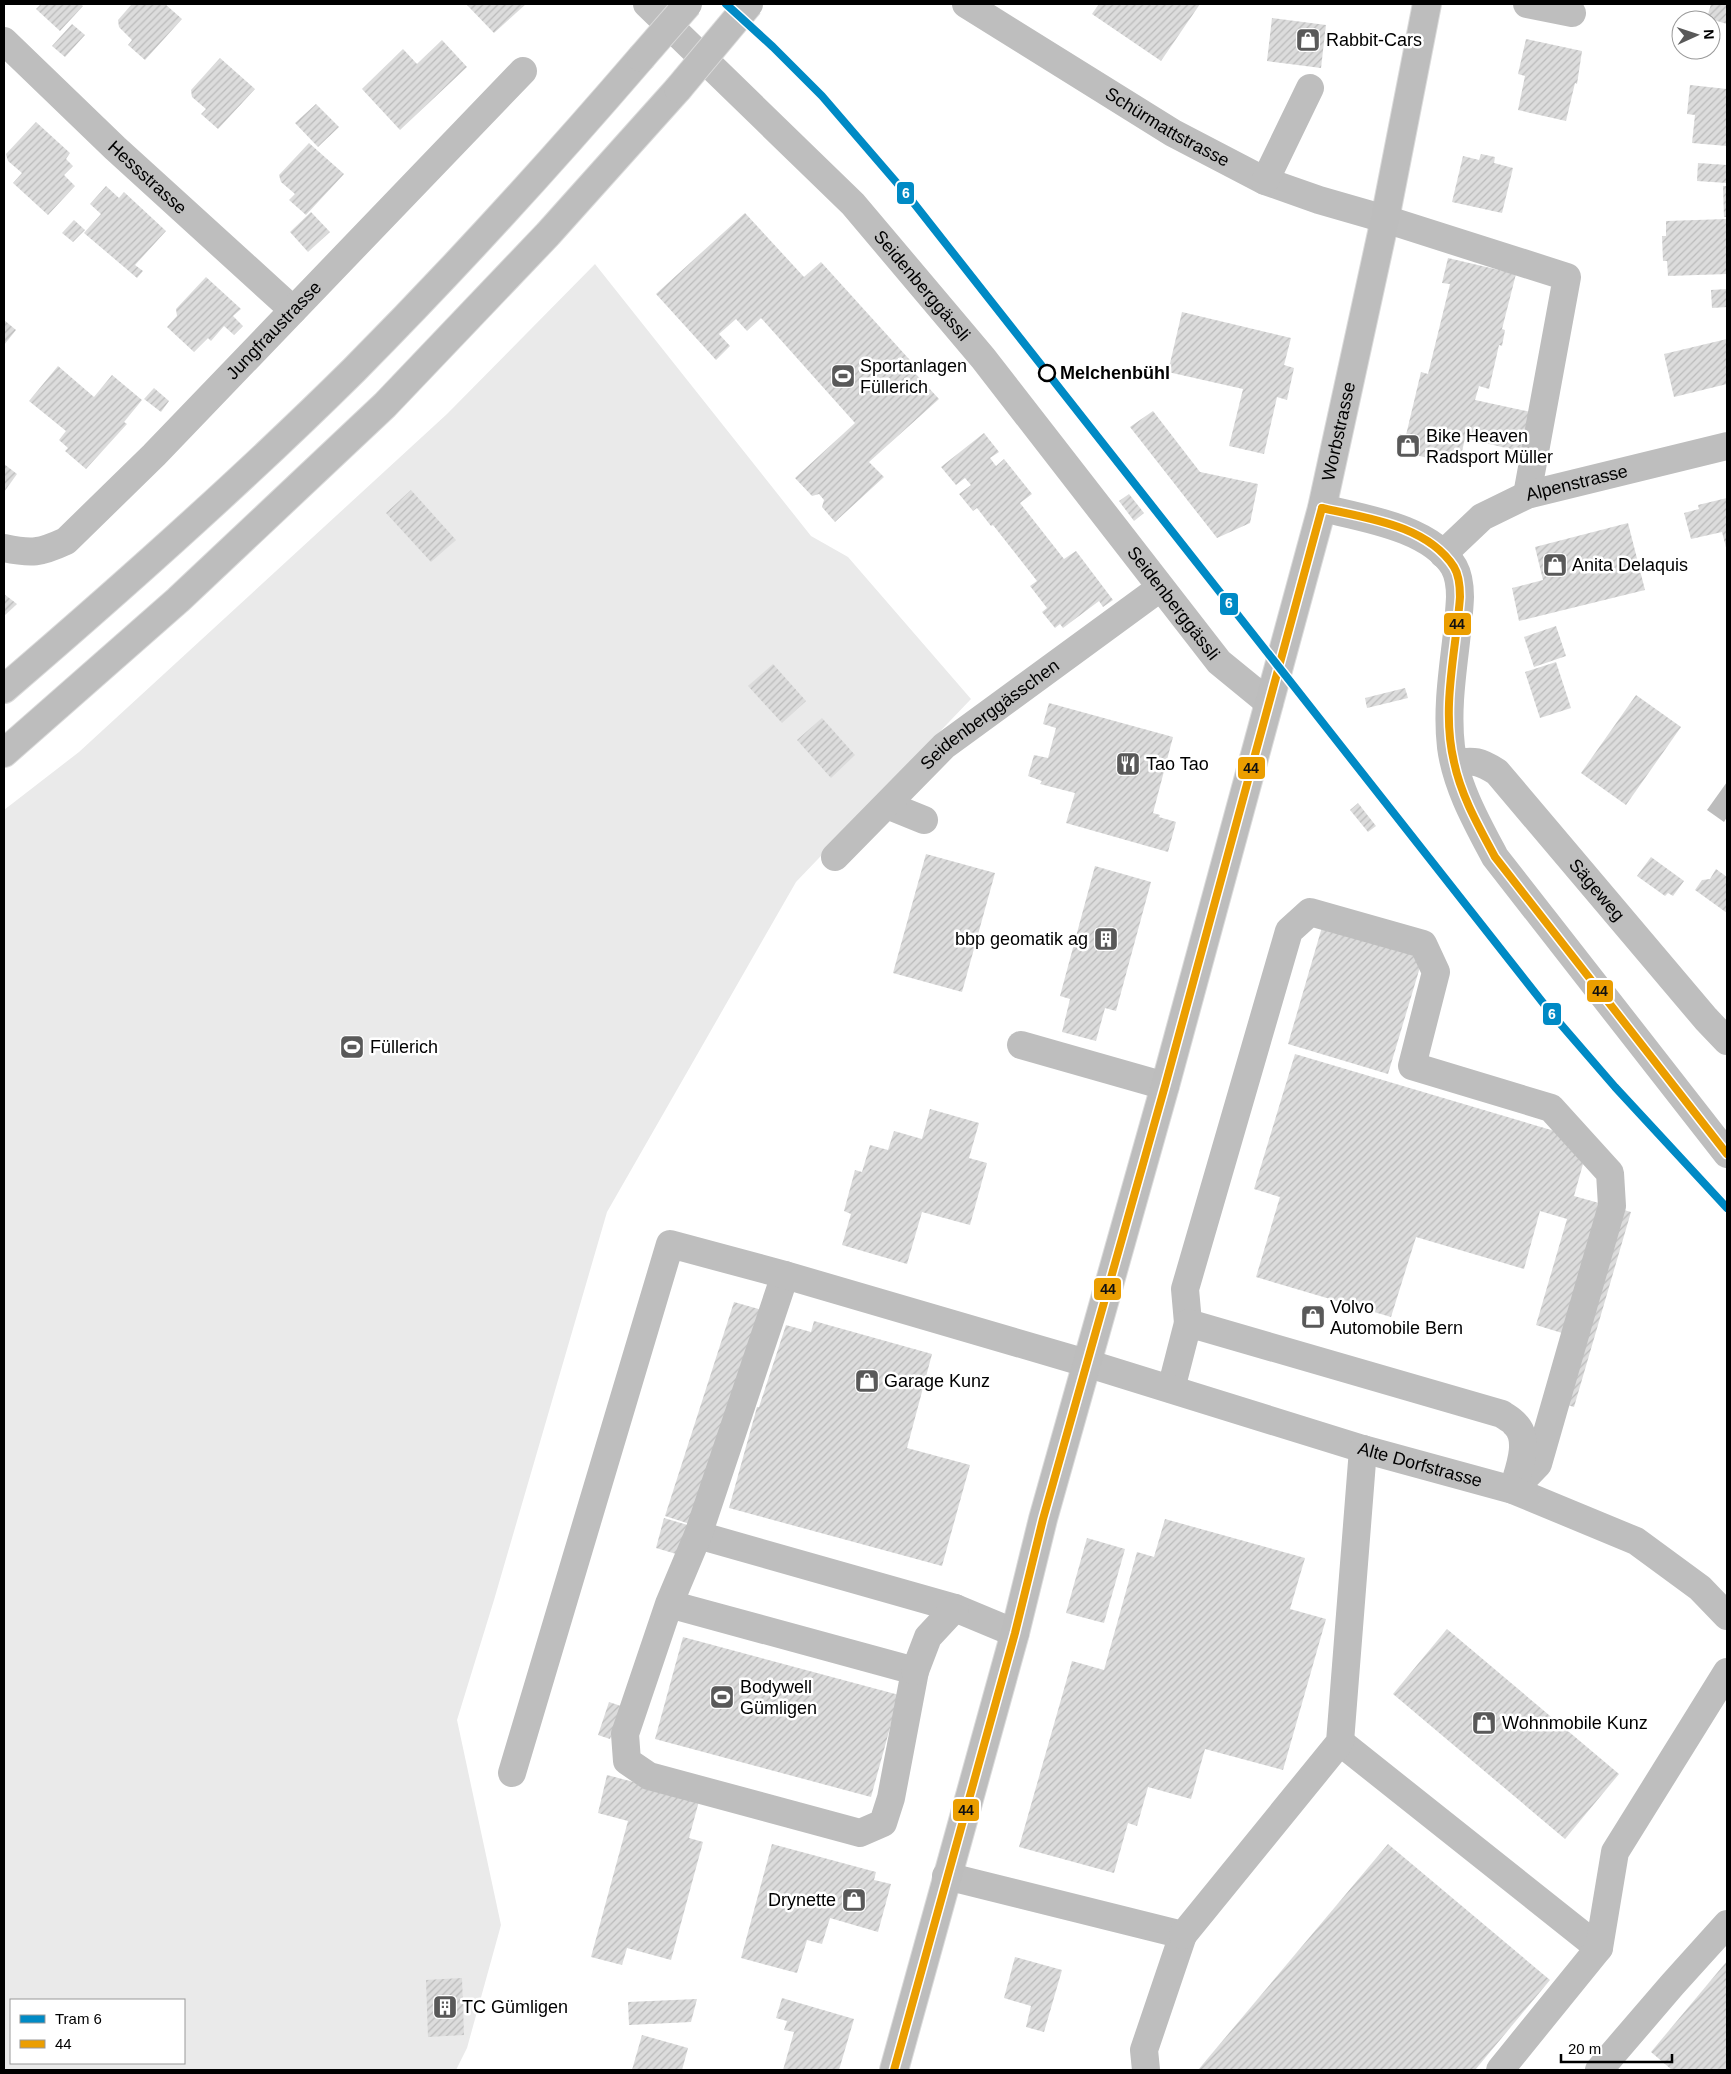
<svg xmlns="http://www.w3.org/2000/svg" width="1731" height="2074" viewBox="0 0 1731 2074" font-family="Helvetica,sans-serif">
	<defs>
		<pattern id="building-hatch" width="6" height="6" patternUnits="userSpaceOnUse" patternTransform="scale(1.25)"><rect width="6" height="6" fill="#dcdcdc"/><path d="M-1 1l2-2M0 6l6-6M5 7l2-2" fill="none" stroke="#bbb"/></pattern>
	</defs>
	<rect width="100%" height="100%" fill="#fff"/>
	<path fill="#eaeaea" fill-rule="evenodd" d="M595 264 811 536 848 557 971 699 796 882 607 1212 494 1600 457 1720 501 1925 467 2048 456 2070H4V810L79 752 447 414ZM11 2000H184V2063H11Z"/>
	<polygon fill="#bcbcbc" points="1727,782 1727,817 1724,822 1707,810"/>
	<g fill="url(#building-hatch)">
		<polygon points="41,4 80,4 83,6 60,31 36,9"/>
		<polygon points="132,4 165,4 182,19 145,60 128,45 132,40 119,27 118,20"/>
		<polygon points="466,4 526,4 494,33"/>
		<polygon points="1099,4 1200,4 1161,61 1092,14"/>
		<polygon points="1711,4 1727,4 1727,24 1707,18"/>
		<polygon points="1272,18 1326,25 1321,68 1267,61"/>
		<polygon points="72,24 85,35 65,57 52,46"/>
		<polygon points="1526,39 1582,51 1577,84 1575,83 1566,121 1518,110 1525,76 1518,74"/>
		<polygon points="442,40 467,67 400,130 362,89 403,49 417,64"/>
		<polygon points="220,58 255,89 218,129 201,114 206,109 192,97 191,90"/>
		<polygon points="1690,85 1727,89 1727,146 1692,143 1695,115 1687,114"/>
		<polygon points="316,104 339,127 318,147 295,123"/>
		<polygon points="36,122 70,153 66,159 73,166 64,175 75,186 48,215 13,183 22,173 8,161 6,154"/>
		<polygon points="309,143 344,174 306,215 289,200 295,194 281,182 279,175"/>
		<polygon points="1481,154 1495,157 1494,163 1513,168 1502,213 1452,202 1463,156 1479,160"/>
		<polygon points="1698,163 1727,165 1727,183 1697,181"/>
		<polygon points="106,186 119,198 124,192 166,231 135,265 143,271 137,278 84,233 101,214 90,204"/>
		<polygon points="1723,186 1727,186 1727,217 1724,217"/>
		<polygon points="311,212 330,232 308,252 290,232"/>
		<polygon points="745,213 804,277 821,262 918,369 914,372 939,399 869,462 884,477 835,522 822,507 824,500 819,494 812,496 795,478 855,423 761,318 747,331 736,319 719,334 730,346 716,360 656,294"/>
		<polygon points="1727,219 1727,274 1668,276 1667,261 1663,261 1662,236 1666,236 1666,221"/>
		<polygon points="74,220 85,230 73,242 62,233"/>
		<polygon points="1448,258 1516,274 1502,329 1505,330 1502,346 1499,345 1489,389 1479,386 1475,400 1531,412 1522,452 1465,438 1459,465 1402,452 1421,372 1428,374 1450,284 1442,283"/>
		<polygon points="206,277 241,309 233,316 243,326 234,335 224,326 211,341 208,338 194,352 167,327 177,316 176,309"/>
		<polygon points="1727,289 1727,307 1712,308 1711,290"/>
		<polygon points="1182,312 1291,338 1284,365 1294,368 1287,400 1277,397 1264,454 1229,446 1243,389 1168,372"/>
		<polygon points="4,320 16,330 4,345"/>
		<polygon points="1727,339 1727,384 1674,397 1664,354"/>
		<polygon points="58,366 94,397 112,375 142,400 124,422 127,424 86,469 65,451 68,448 59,440 66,431 29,401"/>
		<polygon points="154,388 169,401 161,412 144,399"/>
		<polygon points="1153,411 1200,472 1258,484 1250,523 1217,538 1130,427"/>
		<polygon points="984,433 999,452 990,458 996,466 1004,459 1032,494 1020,503 1064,559 1076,551 1113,600 1103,607 1099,601 1063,628 1060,624 1055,628 1042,612 1047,608 1030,586 1037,581 993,525 991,526 977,508 973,511 959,494 971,485 965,478 956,485 941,467"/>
		<polygon points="4,464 17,474 4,492"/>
		<polygon points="411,490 456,540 431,562 386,513"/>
		<polygon points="1129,494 1144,513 1134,521 1119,501"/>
		<polygon points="1727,498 1727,551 1722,532 1691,539 1684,513 1699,509 1698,505"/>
		<polygon points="1628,523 1645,590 1519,621 1512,588 1543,580 1535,547"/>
		<polygon points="4,594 17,604 4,616"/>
		<polygon points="1556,626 1566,656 1534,667 1524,637"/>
		<polygon points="1556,662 1571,708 1540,718 1525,672"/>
		<polygon points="773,664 806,701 782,723 748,686"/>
		<polygon points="1405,688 1408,698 1367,708 1365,698"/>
		<polygon points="1636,695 1681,727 1626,805 1581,773"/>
		<polygon points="1049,703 1173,737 1153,813 1160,815 1159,817 1176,822 1168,852 1066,823 1075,793 1040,784 1042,781 1028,776 1034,755 1048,758 1056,728 1043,724"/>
		<polygon points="822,718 855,755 831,778 797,740"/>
		<polygon points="1358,803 1376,826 1368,832 1350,810"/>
		<polygon points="926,854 995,873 962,992 893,973"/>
		<polygon points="1651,857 1684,881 1673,896 1668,893 1665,896 1637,876"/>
		<polygon points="1095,866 1151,882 1116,1011 1105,1008 1096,1041 1062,1032 1070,999 1060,996"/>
		<polygon points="1716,869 1727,877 1727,913 1695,890 1702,880 1710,879"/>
		<polygon points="1322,927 1423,957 1388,1074 1288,1044"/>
		<polygon points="1295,1054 1568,1135 1583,1164 1574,1196 1631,1212 1574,1407 1543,1398 1562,1333 1536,1325 1567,1219 1540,1211 1524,1269 1416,1237 1391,1317 1256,1277 1280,1197 1254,1189"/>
		<polygon points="930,1109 979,1123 969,1158 987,1163 970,1225 922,1212 907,1264 842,1245 851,1214 844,1211 855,1170 862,1172 870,1145 888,1150 894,1131 922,1139"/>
		<polygon points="734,1302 762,1310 693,1525 665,1516"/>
		<polygon points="814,1321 932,1354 907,1448 970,1465 942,1566 729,1508 757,1407 759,1407 786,1325 811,1332"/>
		<polygon points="664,1518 691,1526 683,1556 656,1548"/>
		<polygon points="1165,1519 1305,1558 1290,1609 1326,1619 1283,1770 1205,1749 1191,1799 1148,1787 1137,1826 1128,1823 1114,1873 1019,1847 1072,1661 1104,1670 1137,1552 1154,1557"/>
		<polygon points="1087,1538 1125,1549 1104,1623 1066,1613"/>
		<polygon points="1447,1629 1619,1774 1565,1839 1393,1694"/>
		<polygon points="683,1637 899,1695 871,1797 655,1739"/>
		<polygon points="609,1702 621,1706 610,1739 598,1735"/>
		<polygon points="607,1775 698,1799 699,1801 689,1838 703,1842 671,1960 627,1948 622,1965 591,1957 628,1821 598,1813"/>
		<polygon points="772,1844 876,1872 874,1880 891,1884 878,1932 830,1918 822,1944 807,1940 797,1973 741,1958"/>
		<polygon points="1388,1844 1550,1980 1475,2070 1198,2070"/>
		<polygon points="1015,1957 1062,1970 1044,2032 1026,2027 1031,2006 1004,1998"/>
		<polygon points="1727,1961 1727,2070 1672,2070 1651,2052"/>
		<polygon points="462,1978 464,2035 428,2037 426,1980"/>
		<polygon points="782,1998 854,2019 839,2070 783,2070 794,2032 784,2030 787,2021 776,2018"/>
		<polygon points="697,1999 691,2022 629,2025 628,2002"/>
		<polygon points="642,2035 688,2048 682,2070 632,2070"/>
	</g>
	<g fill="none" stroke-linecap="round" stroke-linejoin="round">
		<defs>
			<g id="major">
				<path id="s9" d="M894 2070 1015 1633 1043 1519 1165 1086 1322 508 1385 219 1427 4"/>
			</g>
			<g id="highway">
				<path d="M4 689C124 586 242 481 354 370 454 269 549 165 641 58"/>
				<polyline points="4,753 178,600 385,405 548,234 678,89"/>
			</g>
		</defs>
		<use href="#major" stroke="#dbdbdb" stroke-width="30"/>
		<use href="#highway" stroke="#dbdbdb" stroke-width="30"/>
		<g stroke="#bebebe" stroke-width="28">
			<path id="s1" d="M647 4 853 204 983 358 1219 662 1269 703"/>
			<path id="s2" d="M966 4 1173 133 1265 181 1319 200 1385 219 1567 277 1527 495"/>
			<polyline points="1527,4 1572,13"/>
			<path id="s3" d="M4 41 115 148 293 310"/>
			<polyline points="1265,181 1310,88"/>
			<path d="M1322 508C1363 518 1431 528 1454 567 1459 576 1460 587 1460 597 1458 646 1445 697 1451 747 1456 786 1477 823 1495 857L1727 1154"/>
			<path id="s4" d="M4 548C32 554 40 553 66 541L154 455 523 71"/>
			<path id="s5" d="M1443 554 1482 517 1527 495 1727 446"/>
			<path id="s6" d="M1455 763C1474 760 1480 761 1497 772L1706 1019 1727 1041"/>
			<polyline points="887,805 924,820"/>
			<path id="s7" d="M835 857 944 746 1160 588"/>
			<polyline points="1021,1045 1165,1086"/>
			<polyline points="1188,1323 1185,1289 1289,931 1310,912 1423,944 1436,972 1412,1066 1551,1108 1610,1173 1612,1206 1538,1464 1513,1490"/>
			<path d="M1171 1389 1188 1323 1502 1414C1506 1417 1512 1420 1515 1424 1531 1439 1519 1469 1514 1486"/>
			<polyline points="698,1535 955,1608 1015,1633"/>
			<polyline points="669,1604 915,1671 891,1798 883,1823 860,1833 649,1776 627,1761 625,1734 669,1604 698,1535 785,1275"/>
			<polyline points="915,1671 928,1637 955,1608"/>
			<polyline points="1340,1742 1599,1948"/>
			<path id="s8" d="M512 1773 670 1244 785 1275 1086 1363 1363 1449 1513 1490 1636 1541 1700 1588 1727 1616"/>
			<polyline points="946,1876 1183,1935 1144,2050 1146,2070"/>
			<polyline points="1183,1935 1340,1742 1363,1449"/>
			<polyline points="1500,2070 1599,1948 1615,1852 1727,1672"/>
			<polyline points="1599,2070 1672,1985 1727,1924"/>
		</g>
		<use href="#major" stroke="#bdbdbd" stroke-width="28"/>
		<use href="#highway" stroke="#bdbdbd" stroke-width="28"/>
		<defs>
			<g id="highway-bridge">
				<polyline points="641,58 688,4"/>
				<polyline points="678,89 749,4"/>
			</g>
		</defs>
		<use href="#highway-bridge" stroke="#dbdbdb" stroke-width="30" stroke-linecap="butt"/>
		<use href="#highway-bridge" stroke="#bdbdbd" stroke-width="28"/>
		<defs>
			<g id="bus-1">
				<path d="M1322 508C1366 518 1427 525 1454 567 1459 575 1460 587 1460 597 1456 651 1441 708 1454 762 1461 796 1479 827 1495 857L1727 1154"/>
				<polyline points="894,2070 1015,1633 1043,1519 1165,1086 1322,508"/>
			</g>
		</defs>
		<use href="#bus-1" stroke="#fff" stroke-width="11"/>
		<use href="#bus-1" stroke="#eb9e00" stroke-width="8"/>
		<defs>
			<polyline id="tram-1" points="726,4 773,47 822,96 909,197 1551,1013 1615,1087 1727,1208"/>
		</defs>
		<use href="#tram-1" stroke="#fff" stroke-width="11"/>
		<use href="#tram-1" stroke="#008ac5" stroke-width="8"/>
	</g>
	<defs>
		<symbol id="shop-square" viewBox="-11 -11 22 22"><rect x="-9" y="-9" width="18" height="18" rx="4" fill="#595959" stroke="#fff"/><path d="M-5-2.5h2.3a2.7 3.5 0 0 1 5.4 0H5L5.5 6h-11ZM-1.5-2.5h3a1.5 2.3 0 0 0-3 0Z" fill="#fff"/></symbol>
		<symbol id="stadium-square" viewBox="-11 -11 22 22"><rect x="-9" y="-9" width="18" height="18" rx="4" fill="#595959" stroke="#fff"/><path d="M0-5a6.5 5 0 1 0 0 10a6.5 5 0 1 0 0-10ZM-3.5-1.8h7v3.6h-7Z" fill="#fff"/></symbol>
		<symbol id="restaurant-square" viewBox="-11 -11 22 22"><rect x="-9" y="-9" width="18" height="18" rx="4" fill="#595959" stroke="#fff"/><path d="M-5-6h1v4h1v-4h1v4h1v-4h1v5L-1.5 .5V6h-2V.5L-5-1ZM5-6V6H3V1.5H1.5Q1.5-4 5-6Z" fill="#fff"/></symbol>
		<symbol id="building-square" viewBox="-11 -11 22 22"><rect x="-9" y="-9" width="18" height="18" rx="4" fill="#595959" stroke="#fff"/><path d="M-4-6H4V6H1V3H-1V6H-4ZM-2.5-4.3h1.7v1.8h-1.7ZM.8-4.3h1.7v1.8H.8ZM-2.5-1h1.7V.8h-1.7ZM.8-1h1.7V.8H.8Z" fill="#fff"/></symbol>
	</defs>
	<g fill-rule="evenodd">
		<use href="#shop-square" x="1294" y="26" width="28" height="28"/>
		<use href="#stadium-square" x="829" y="362" width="28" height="28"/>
		<use href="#shop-square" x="1394" y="432" width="28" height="28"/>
		<use href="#shop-square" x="1541" y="551" width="28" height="28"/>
		<use href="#restaurant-square" x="1114" y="750" width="28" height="28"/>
		<use href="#building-square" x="1092" y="925" width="28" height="28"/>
		<use href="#stadium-square" x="338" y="1033" width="28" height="28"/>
		<use href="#shop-square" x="1299" y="1303" width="28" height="28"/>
		<use href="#shop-square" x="853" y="1367" width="28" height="28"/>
		<use href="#stadium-square" x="708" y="1683" width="28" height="28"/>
		<use href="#shop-square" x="1470" y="1709" width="28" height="28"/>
		<use href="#shop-square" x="840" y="1886" width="28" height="28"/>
		<use href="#building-square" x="431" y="1993" width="28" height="28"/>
	</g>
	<circle fill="#fff" stroke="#000" stroke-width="2.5" cx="1047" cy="373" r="8"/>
	<g text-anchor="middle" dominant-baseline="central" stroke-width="5" stroke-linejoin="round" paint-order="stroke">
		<g font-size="18" fill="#000" stroke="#fff" text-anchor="start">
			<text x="1326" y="40">Rabbit-Cars</text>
			<text x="860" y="366">Sportanlagen<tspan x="860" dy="21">Füllerich</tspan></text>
			<text x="1426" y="436">Bike Heaven<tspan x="1426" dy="21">Radsport Müller</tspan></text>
			<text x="1572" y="565">Anita Delaquis</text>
			<text x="1146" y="764">Tao Tao</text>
			<text x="1088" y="939" text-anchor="end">bbp geomatik ag</text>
			<text x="370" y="1047">Füllerich</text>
			<text x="1330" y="1307">Volvo<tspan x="1330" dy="21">Automobile Bern</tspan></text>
			<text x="884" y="1381">Garage Kunz</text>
			<text x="740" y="1687">Bodywell<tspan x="740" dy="21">Gümligen</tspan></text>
			<text x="1502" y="1723">Wohnmobile Kunz</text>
			<text x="836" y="1900" text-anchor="end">Drynette</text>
			<text x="462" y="2007">TC Gümligen</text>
		</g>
		<g font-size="18" fill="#000" stroke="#fff">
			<text stroke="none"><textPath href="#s2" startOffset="236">Schürmattstrasse</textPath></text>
			<text stroke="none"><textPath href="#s3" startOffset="198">Hessstrasse</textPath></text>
			<text stroke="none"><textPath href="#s1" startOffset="394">Seidenberggässli</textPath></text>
			<text stroke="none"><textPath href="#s4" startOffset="360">Jungfraustrasse</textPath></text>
			<text stroke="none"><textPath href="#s9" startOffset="1698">Worbstrasse</textPath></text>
			<text stroke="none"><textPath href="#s5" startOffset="155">Alpenstrasse</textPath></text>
			<text stroke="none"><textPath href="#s1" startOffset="799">Seidenberggässli</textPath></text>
			<text stroke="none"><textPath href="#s7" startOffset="211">Seidenberggässchen</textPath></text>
			<text stroke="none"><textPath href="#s6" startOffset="199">Sägeweg</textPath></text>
			<text stroke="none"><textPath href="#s8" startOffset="1334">Alte Dorfstrasse</textPath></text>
		</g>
		<g font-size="18" font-weight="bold" fill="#000" stroke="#fff" text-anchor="start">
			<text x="1060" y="373">Melchenbühl</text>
		</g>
	</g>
	<g stroke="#fff" stroke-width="2">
		<rect x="896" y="181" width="19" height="24" rx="5" fill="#008ac5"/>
		<rect x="1219" y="592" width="20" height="24" rx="5" fill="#008ac5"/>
		<rect x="1443" y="612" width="29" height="24" rx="5" fill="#eb9e00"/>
		<rect x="1237" y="756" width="29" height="24" rx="5" fill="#eb9e00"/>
		<rect x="1586" y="979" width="28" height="24" rx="5" fill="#eb9e00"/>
		<rect x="1542" y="1002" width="20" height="24" rx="5" fill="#008ac5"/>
		<rect x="1093" y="1277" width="29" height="24" rx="5" fill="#eb9e00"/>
		<rect x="952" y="1798" width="28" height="24" rx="5" fill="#eb9e00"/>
	</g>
	<g font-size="14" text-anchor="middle" font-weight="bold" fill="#fff">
		<text x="906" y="198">6</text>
		<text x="1229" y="608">6</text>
		<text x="1552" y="1019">6</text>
	</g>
	<g font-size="14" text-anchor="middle" font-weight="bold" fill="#111">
		<text x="1457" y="629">44</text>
		<text x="1251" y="773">44</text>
		<text x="1600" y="996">44</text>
		<text x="1108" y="1294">44</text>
		<text x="966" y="1815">44</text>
	</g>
	<rect width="1731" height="2074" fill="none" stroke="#000000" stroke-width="10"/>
	<rect x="10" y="1999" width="175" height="65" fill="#ffffff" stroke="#999999"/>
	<rect x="20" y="2015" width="25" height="8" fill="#008ac5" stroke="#999999"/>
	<text x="55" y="2024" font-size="15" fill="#000000">Tram 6</text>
	<rect x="20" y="2040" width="25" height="8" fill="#eb9e00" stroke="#999999"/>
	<text x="55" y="2049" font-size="15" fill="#000000">44</text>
	<g transform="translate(1696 35) rotate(87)"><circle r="24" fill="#ffffff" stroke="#999999"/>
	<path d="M0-4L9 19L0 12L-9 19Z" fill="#595959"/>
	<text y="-8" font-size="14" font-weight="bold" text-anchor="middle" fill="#000000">N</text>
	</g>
	<path d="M1561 2054v8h111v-8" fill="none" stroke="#000000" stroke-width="2.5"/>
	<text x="1568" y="2054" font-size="15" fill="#000000" stroke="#ffffff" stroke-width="4" paint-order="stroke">20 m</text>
</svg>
